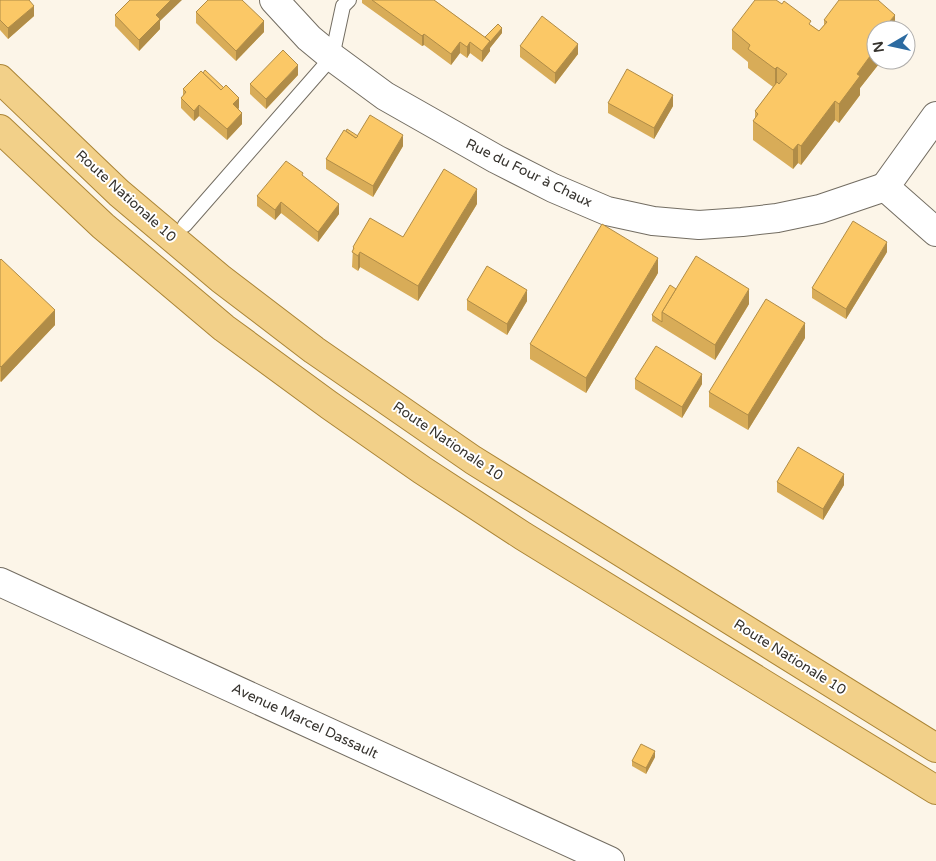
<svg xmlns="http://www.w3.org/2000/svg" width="936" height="861" viewBox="0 0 936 861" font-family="'Varela Round',sans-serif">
	<rect width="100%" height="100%" fill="#fcf5e8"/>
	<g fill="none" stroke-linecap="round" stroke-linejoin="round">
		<defs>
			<polyline id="lane" points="185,225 332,57 343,6 349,0"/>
			<g id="street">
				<polyline points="274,0 309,38 332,57 385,96 496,159 553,188 607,211 653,221 699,225 742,222 777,218 820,209 885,187"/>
				<polyline points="936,116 885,187 936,232"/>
				<polyline points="0,582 610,861"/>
			</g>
			<g id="primary">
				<polyline points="0,79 119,193 221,279 314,350 473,460 936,748"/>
				<polyline points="0,129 103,226 224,328 329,405 422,470 523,536 936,790"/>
			</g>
		</defs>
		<use href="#lane" stroke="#736d62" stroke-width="16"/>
		<use href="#street" stroke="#736d62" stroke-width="30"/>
		<use href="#primary" stroke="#ab8536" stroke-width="30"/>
		<use href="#lane" stroke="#fff" stroke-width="14"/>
		<use href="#street" stroke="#fff" stroke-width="28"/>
		<use href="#primary" stroke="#f2d089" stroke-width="28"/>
	</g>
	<g fill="#d8ac58">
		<polygon points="0,0 34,16 8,39 0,30"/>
		<polygon points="362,0 434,0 485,37 502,33 490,48 490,51 482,62 470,53 467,58 460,53 451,65 424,45 422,46 362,3"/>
		<polygon points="196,12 264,32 236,61 196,23"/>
		<polygon points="115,15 160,21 160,29 139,51 115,26"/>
		<polygon points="824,20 895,30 876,60 882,60 860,88 860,95 839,123 835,120 801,165 798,163 793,169 753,140 753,121 755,119 755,111 773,87 748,68 748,62 732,49 732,30 811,25 819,31 824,25"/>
		<polygon points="520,46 578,54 555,84 520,57"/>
		<polygon points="298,75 266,109 250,94 250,84"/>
		<polygon points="183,89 239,108 238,109 242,124 227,140 199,116 194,121 181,108 181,98 183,96"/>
		<polygon points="608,103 673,106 654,139 608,113"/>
		<polygon points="358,136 403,146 373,197 326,169 326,159"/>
		<polygon points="303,177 339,214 318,242 281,213 275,220 257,206 257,196"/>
		<polygon points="477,204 418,301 360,267 358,271 352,267 353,247 403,237"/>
		<polygon points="887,252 846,319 812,298 812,288"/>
		<polygon points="0,260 55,325 1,382 0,381"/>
		<polygon points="658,273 586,393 530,359 530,344"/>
		<polygon points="676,289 749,304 715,360 652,321 652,315"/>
		<polygon points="467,300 527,301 507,335 467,310"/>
		<polygon points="805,338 748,430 709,407 709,392"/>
		<polygon points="635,379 702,384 682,418 635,389"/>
		<polygon points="777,482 844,485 823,520 777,492"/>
		<polygon points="655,757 646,774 632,766 632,761"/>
	</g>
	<g fill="#b08c47">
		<polygon points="171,0 182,0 160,21 160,29 139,51 139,40 156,15"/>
		<polygon points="34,6 34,16 8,39 8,28"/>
		<polygon points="895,15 895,30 890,30 890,21"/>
		<polygon points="264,21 264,32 236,61 236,51"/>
		<polygon points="502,28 502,33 490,48 490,51 482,62 482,51 490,41"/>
		<polygon points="424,34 424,45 422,46 422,36"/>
		<polygon points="460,42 460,53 451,65 451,54"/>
		<polygon points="470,42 470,53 467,58 467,47"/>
		<polygon points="578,44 578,54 555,84 555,73"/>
		<polygon points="876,48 876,60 882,60 860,88 860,95 839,123 839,104 857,74"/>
		<polygon points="298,65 298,75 266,109 266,99"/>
		<polygon points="777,67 777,86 775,88 775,69"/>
		<polygon points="673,95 673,106 654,139 654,128"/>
		<polygon points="239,98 239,108 233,115 233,104"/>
		<polygon points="835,101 835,120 801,165 801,146"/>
		<polygon points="199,105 199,116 194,121 194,111"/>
		<polygon points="242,113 242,124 227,140 227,129"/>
		<polygon points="403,135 403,146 373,197 373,186"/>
		<polygon points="798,144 798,163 793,169 793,150"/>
		<polygon points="477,189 477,204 418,301 418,286"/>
		<polygon points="281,202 281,213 275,220 275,210"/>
		<polygon points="339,204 339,214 318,242 318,232"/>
		<polygon points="887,242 887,252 846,319 846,309"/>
		<polygon points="360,252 360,267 358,271 358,256"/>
		<polygon points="658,258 658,273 586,393 586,378"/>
		<polygon points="749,289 749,304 715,360 715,345"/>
		<polygon points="527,290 527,301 507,335 507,324"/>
		<polygon points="55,310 55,325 1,382 1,367"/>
		<polygon points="805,323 805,338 748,430 748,415"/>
		<polygon points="702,374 702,384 682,418 682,407"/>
		<polygon points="844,474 844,485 823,520 823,509"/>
		<polygon points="655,751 655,757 646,774 646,768"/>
	</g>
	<g fill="#fbc866" stroke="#b08c47">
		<polygon points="0,0 29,0 34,6 8,28 0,20"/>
		<polygon points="130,0 171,0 156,15 160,19 139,40 115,15"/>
		<polygon points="208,0 242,0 264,21 236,51 196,12"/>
		<polygon points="372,0 434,0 490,41 482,51 470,42 467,47 460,42 451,54 424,34 422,36"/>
		<polygon points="755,0 776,0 782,4 784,1 811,21 809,24 819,31 827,22 824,20 839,0 878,0 895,15 890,21 894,24 890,30 876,30 876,48 857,74 860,76 839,104 835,101 801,146 798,144 793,150 753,121 758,114 755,111 777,82 779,84 787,74 777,67 775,69 748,49 750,45 732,30"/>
		<polygon points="542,16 578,44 555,73 520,46"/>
		<polygon points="498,24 502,28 490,42 490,41 485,37"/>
		<polygon points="283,50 298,65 266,99 250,84"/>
		<polygon points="627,69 673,95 654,128 608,103"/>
		<polygon points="205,70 224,88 221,90 203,73"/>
		<polygon points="201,71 221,90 226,85 239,98 233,104 242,113 227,129 199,105 194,111 181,98 186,92 183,89"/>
		<polygon points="370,115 403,135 373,186 326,159 344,130 356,138"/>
		<polygon points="347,129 358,136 356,138 346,131"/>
		<polygon points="286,161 303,173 302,175 339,204 318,232 281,202 275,210 257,196"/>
		<polygon points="444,169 477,189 418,286 360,252 358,256 352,252 354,248 353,247 370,218 403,237"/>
		<polygon points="853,221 887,242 846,309 812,288"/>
		<polygon points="602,224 658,258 586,378 530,344"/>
		<polygon points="696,256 749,289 715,345 662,312"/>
		<polygon points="1,259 55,310 1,367 0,366 0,260"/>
		<polygon points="487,266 527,290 507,324 467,300"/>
		<polygon points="670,285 676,289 662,312 662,322 652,315"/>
		<polygon points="766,299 805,323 748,415 709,392"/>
		<polygon points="656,346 702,374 682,407 635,379"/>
		<polygon points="798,447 844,474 823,509 777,482"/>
		<polygon points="641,744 655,751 646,768 632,761"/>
	</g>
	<g text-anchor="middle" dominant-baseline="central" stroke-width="4" stroke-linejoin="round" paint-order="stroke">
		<g font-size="14" fill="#36332e" stroke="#fff">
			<text transform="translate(529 173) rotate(26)">Rue du Four à Chaux</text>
			<text transform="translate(126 196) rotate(42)">Route Nationale 10</text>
			<text transform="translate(448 441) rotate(34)">Route Nationale 10</text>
			<text transform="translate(790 657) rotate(32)">Route Nationale 10</text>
			<text transform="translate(305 721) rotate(25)">Avenue Marcel Dassault</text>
		</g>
	</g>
	<g transform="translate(891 45) rotate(261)"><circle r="24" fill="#ffffff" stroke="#afadab"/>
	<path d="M0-4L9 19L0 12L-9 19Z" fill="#2c6ba1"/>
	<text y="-8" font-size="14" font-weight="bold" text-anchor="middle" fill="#36332e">N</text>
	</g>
</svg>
